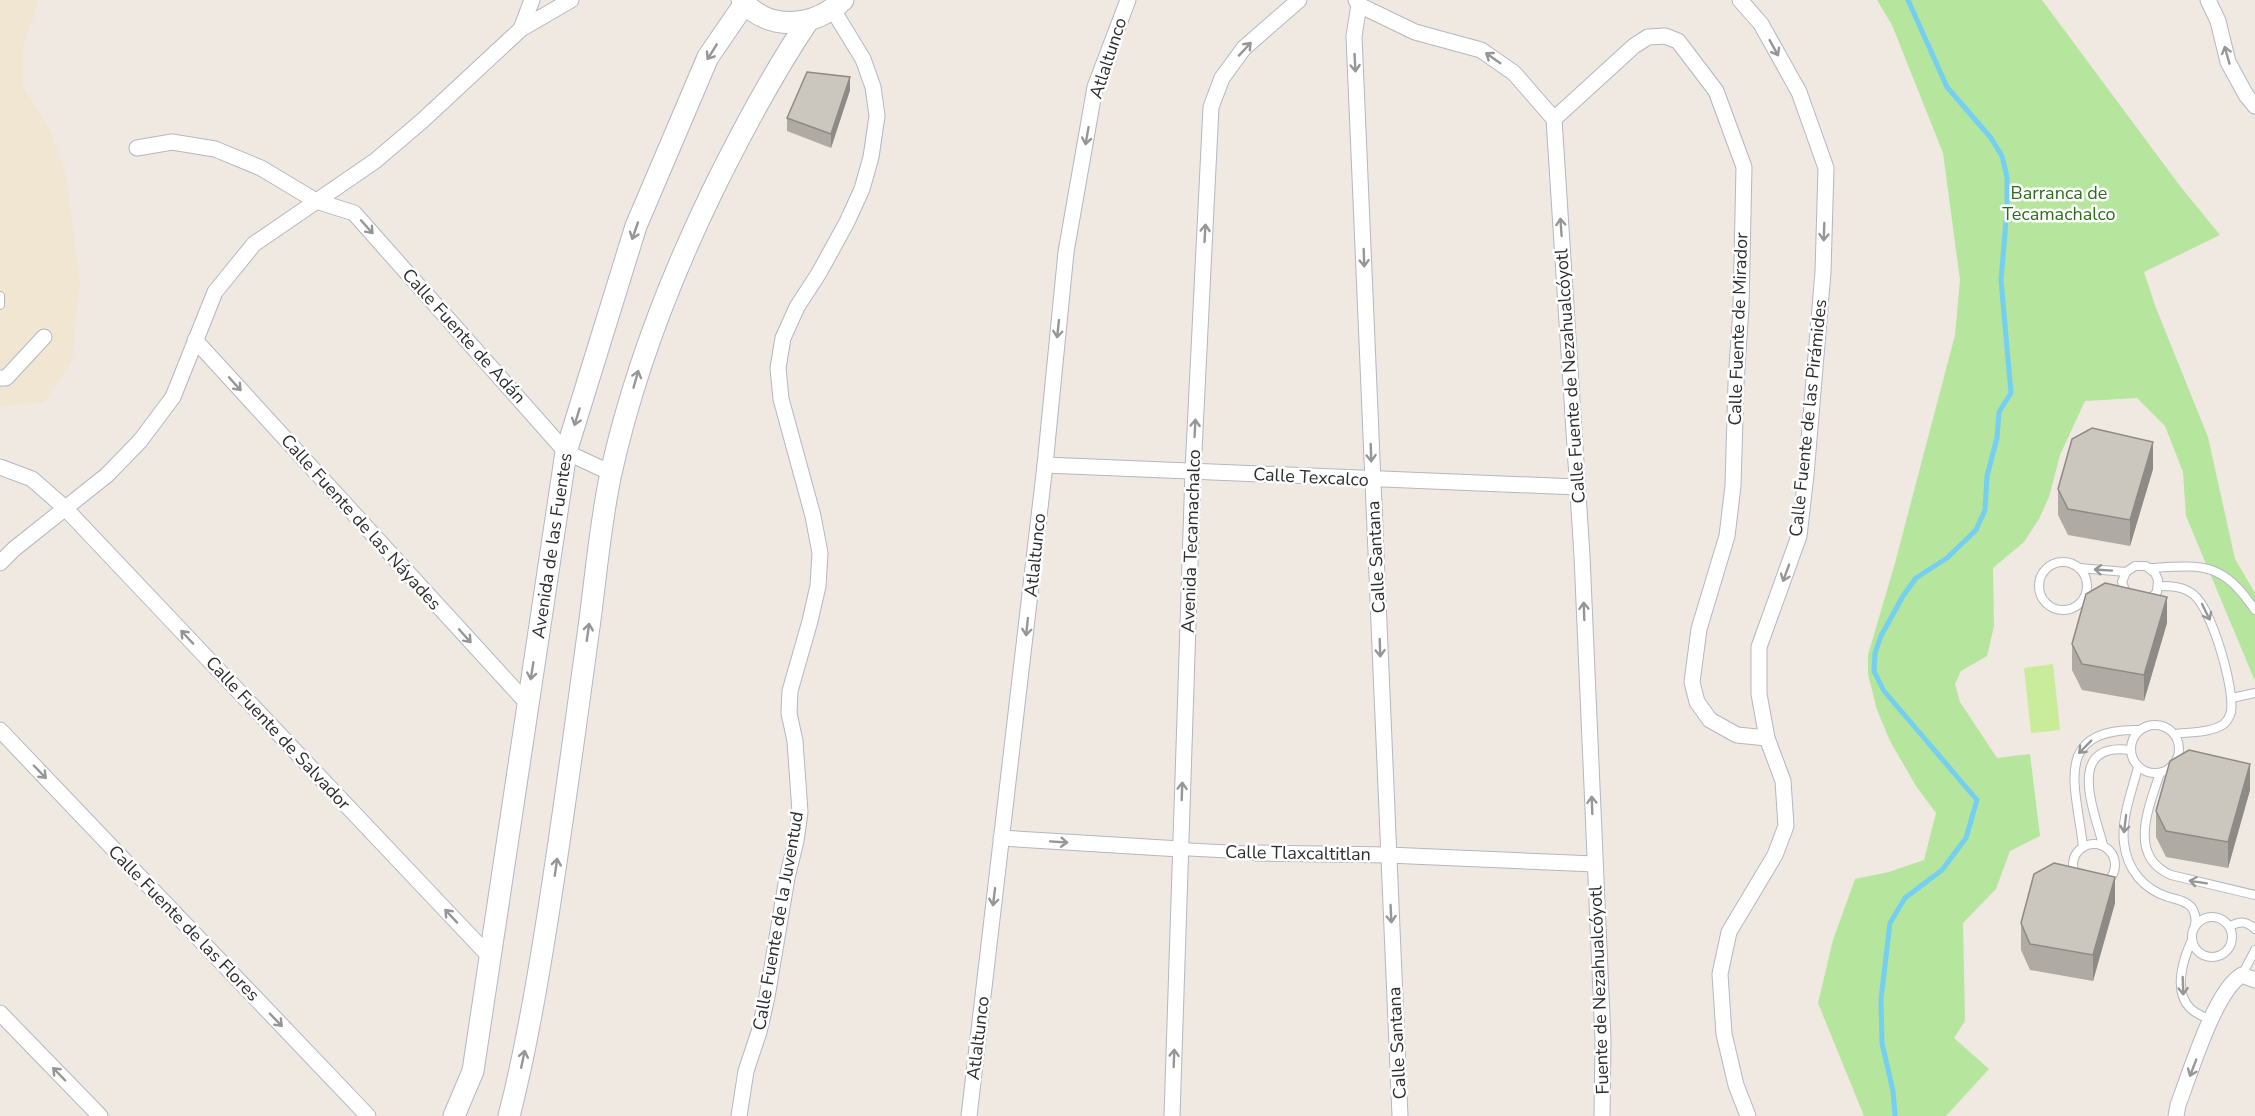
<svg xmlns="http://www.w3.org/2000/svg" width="2255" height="1116" viewBox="0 0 2255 1116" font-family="'Nunito Sans',sans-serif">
	<rect width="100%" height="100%" fill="#efe9e1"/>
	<polygon fill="#f0e6d1" points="0,0 39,0 23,47 23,87 50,130 66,175 80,281 72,361 44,402 0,406"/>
	<polygon fill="#b6e59e" points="1877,0 2042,0 2180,186 2220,235 2144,272 2156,308 2208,437 2235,559 2255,593 2255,681 2186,516 2183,472 2165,426 2137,398 2085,401 2060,455 2049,497 2039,519 2024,542 1993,568 1994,626 1987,656 1961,671 1955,684 1960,702 1997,758 2030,754 2040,836 2010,851 1996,889 1963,923 1965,1021 1954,1038 1989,1069 1946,1116 1864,1116 1818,1003 1833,940 1855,879 1889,872 1924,860 1936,813 1916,786 1890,741 1877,710 1868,674 1868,655 1895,563 1955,335 1960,280 1943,153 1892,25"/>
	<polygon fill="#c9ec9a" points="2053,664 2060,730 2031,733 2024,668"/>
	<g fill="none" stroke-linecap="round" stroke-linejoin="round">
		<polyline stroke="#75cff0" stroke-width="5" points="1895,1116 1893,1091 1882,1043 1881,999 1890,923 1905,898 1942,870 1966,838 1977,800 1884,691 1874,671 1875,653 1881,636 1903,596 1916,578 1947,558 1976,530 1985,510 1987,476 1997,438 1999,412 2011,393 2001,280 2007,209 2007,177 2002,156 1991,138 1947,87 1908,0"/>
		<defs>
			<g id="service">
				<polyline points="0,296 0,305"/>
				<circle cx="2063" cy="586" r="24"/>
				<polyline points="2079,568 2126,572 2135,566 2146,566 2155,573 2158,580 2157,592 2149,600"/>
				<path d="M2151 568C2205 565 2222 562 2255 610"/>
				<polyline points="2126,572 2122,582 2127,596"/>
				<path d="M2158 586C2171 586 2183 586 2194 595 2212 610 2235 689 2231 712 2230 716 2227 721 2224 724 2211 733 2189 732 2174 734"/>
				<polyline points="2232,698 2255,693"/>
				<circle cx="2155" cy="749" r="24"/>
				<path d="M2138 767C2132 791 2121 818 2124 843 2127 869 2143 889 2168 897 2176 899 2187 901 2192 908 2196 914 2196 920 2195 926"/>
				<path d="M2160 773C2149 807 2127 856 2171 875L2255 895"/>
				<circle cx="2094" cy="865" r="21"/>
				<path d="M2103 845C2094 810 2065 742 2130 750"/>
				<path d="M2083 847C2077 789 2050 728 2139 730"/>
				<circle cx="2212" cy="937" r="20"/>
				<path d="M2230 926C2241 921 2246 921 2255 929"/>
				<path d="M2192 940C2183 959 2173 991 2190 1008 2196 1014 2204 1017 2211 1020"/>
				<polyline points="2242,975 2255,950"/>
			</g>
			<polyline id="pedestrian" points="1180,849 1256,853"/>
			<g id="minor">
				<polyline points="1356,0 1359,5 1354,36 1400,1116"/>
				<polyline points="1740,0 1761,24 1799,92 1826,168 1823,272 1806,475 1799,536 1759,647 1759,694 1767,738 1783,781 1786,826 1775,855 1729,932 1720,974 1724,1034 1736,1085 1748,1116"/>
				<polyline points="2208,0 2218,21 2228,62 2246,95 2255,106"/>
				<polyline points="1359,5 1415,32 1481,50 1514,73 1554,119 1582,556 1603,1040 1602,1116"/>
				<polyline points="521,29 532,0"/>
				<polyline points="1554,119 1634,46 1648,37 1665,36 1678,41 1716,91 1744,167 1741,307 1736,383 1733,486 1727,536 1699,629 1692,682 1697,702 1710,720 1737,735 1767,738"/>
				<polyline points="137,148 172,142 215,149 261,168 316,201 354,213 566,452 611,473"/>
				<polyline points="195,340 527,703"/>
				<polyline points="0,378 6,378 44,337"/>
				<polyline points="1045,465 1577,487"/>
				<polyline points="0,467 32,479 65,508 491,958"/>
				<polyline points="0,563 14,549 107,475 140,441 173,397 215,292 254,244 375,161 422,121 521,29 571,0"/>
				<polyline points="0,730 368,1116"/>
				<polyline points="1001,838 1180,849"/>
				<polyline points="1256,853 1388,855 1595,864"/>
				<polyline points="0,1013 100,1116"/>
				<polyline points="739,1116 746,1071 759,1032 767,997 787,878 796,841 800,812 795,741 789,713 790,691 810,621 818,586 820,553 813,516 781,399 778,368 783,338 797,307 819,273 847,222 862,189 871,157 877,116 873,87 863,59 833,10"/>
				<polyline points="969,1116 1045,465 1066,252 1095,87 1128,0"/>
				<polyline points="1172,1116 1193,471 1211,107 1222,78 1244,48 1299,0"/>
				<path d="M2176 1116 2178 1105C2190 1074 2215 990 2242 975L2255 980"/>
			</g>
			<g id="secondary">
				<path d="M742 0C769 33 815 27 843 0"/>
				<path id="s1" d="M454 1116 473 1071 566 452 636 226 708 57 745 3"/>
				<path d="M509 1116C523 1062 533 1007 542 952 560 844 574 736 589 627 596 576 600 524 611 473 633 374 668 283 712 192 741 133 771 76 808 21"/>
			</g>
		</defs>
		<use href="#service" stroke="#b4b7c1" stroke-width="10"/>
		<use href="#pedestrian" stroke="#b4b7c1" stroke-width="14"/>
		<use href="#minor" stroke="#b4b7c1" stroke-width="17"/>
		<use href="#secondary" stroke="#b4b7c1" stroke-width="23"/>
		<use href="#service" stroke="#fff" stroke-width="8"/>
		<use href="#pedestrian" stroke="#fff" stroke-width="12"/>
		<use href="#minor" stroke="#fff" stroke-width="15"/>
		<use href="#secondary" stroke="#fff" stroke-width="21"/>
	</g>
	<g fill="#afaba4">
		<polygon points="850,90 831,148 787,131 787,118"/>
		<polygon points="2153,469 2130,546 2068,535 2058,515 2058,489"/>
		<polygon points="2167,623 2144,701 2082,690 2072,670 2072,644"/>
		<polygon points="2250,790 2228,868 2166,857 2156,837 2156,811"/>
		<polygon points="2115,903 2093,981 2030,970 2021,950 2021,923"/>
	</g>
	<g fill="#8e8b86">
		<polygon points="850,77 850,90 831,148 831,134"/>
		<polygon points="2153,442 2153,469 2130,546 2130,520"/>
		<polygon points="2167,597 2167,623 2144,701 2144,675"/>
		<polygon points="2250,764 2250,790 2228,868 2228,842"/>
		<polygon points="2115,877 2115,903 2093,981 2093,955"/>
	</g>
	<g fill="#cbc7bf" stroke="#8e8b86" stroke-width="1.5">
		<polygon points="807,72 850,77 831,134 787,118"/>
		<polygon points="2092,428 2153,442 2130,520 2068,509 2058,489 2072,439"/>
		<polygon points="2105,583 2167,597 2144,675 2082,664 2072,644 2086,594"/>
		<polygon points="2189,750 2250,764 2228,842 2166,831 2156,811 2170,761"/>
		<polygon points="2054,863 2115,877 2093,955 2030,944 2021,923 2034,874"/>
	</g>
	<defs><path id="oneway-shaft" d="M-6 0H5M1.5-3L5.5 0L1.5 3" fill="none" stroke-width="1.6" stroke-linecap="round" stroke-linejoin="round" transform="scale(1.5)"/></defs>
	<g stroke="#969696">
		<use href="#oneway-shaft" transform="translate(1774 48) rotate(61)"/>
		<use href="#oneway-shaft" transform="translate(1245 49) rotate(-47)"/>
		<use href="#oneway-shaft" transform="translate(712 52) rotate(122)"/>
		<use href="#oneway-shaft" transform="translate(2227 55) rotate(-106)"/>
		<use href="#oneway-shaft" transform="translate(1493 58) rotate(-145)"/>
		<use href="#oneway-shaft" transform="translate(1355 63) rotate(87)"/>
		<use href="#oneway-shaft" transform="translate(1087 136) rotate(100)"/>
		<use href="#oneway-shaft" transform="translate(367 227) rotate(48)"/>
		<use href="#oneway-shaft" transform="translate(1561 227) rotate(-94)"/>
		<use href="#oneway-shaft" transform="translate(635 231) rotate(109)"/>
		<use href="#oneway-shaft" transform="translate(1824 232) rotate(92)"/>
		<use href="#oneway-shaft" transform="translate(1205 233) rotate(-87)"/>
		<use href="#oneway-shaft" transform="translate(1364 258) rotate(88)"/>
		<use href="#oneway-shaft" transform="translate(1058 329) rotate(96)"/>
		<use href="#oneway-shaft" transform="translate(636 379) rotate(-74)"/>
		<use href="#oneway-shaft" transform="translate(235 384) rotate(48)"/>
		<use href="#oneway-shaft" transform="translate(577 417) rotate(107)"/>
		<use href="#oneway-shaft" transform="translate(1195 428) rotate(-87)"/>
		<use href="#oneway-shaft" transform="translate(1371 453) rotate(88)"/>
		<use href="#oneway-shaft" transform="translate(2103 570) rotate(-176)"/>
		<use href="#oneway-shaft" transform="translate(1786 573) rotate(110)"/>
		<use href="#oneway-shaft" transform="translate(1584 611) rotate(-92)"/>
		<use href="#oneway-shaft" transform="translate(2206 612) rotate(64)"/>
		<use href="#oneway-shaft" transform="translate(1027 627) rotate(96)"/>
		<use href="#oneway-shaft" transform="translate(588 632) rotate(-82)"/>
		<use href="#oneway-shaft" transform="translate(465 636) rotate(48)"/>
		<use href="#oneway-shaft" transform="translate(187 637) rotate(-133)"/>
		<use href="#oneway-shaft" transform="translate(1380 648) rotate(88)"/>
		<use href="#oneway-shaft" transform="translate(532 671) rotate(99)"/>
		<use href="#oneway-shaft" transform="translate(2085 747) rotate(135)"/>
		<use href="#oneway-shaft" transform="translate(40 772) rotate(46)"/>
		<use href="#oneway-shaft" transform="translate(1182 791) rotate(-88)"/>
		<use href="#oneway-shaft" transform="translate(1592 805) rotate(-92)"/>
		<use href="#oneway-shaft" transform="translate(2125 824) rotate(97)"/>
		<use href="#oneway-shaft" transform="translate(1059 842) rotate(4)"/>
		<use href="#oneway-shaft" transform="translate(556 867) rotate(-82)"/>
		<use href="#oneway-shaft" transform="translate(2198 882) rotate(-171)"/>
		<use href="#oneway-shaft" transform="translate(994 897) rotate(97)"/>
		<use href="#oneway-shaft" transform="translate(1391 914) rotate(87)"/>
		<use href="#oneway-shaft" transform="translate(451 916) rotate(-133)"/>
		<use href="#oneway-shaft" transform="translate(2183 986) rotate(88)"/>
		<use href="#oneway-shaft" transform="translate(276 1020) rotate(46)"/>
		<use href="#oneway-shaft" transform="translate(1174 1058) rotate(-88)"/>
		<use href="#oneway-shaft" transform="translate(523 1059) rotate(-78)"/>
		<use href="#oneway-shaft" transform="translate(2193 1068) rotate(111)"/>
		<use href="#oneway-shaft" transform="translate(59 1074) rotate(-134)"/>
	</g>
	<g text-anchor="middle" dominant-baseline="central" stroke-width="5" stroke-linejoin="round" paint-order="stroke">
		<g font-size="18" fill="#2e2e2e" stroke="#fff">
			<text transform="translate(1108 58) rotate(-72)">Atlaltunco</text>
			<text transform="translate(1738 329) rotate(-88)">Calle Fuente de Mirador</text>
			<text transform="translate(464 336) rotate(48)">Calle Fuente de Adán</text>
			<text transform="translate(1570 376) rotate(-94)">Calle Fuente de Nezahualcóyotl</text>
			<text transform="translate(1808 418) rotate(-84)">Calle Fuente de las Pirámides</text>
			<text transform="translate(1311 477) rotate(3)">Calle Texcalco</text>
			<text transform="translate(361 522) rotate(48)">Calle Fuente de las Náyades</text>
			<text transform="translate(1191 541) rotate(-88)">Avenida Tecamachalco</text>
			<text stroke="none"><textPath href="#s1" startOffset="580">Avenida de las Fuentes</textPath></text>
			<text transform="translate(1035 555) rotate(-84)">Atlaltunco</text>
			<text transform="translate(1376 557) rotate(-93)">Calle Santana</text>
			<text transform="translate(278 733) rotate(47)">Calle Fuente de Salvador</text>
			<text transform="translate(1298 853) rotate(1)">Calle Tlaxcaltitlan</text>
			<text transform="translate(778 921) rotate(-80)">Calle Fuente de la Juventud</text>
			<text transform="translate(184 923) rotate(46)">Calle Fuente de las Flores</text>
			<text transform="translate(1599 990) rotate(-92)">Fuente de Nezahualcóyotl</text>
			<text transform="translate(978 1038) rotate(-83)">Atlaltunco</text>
			<text transform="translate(1397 1043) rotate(-93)">Calle Santana</text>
		</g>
		<g font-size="18" fill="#2c6e1b" stroke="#fff">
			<text x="2059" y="193">Barranca de<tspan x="2059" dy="21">Tecamachalco</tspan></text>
		</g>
	</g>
</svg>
